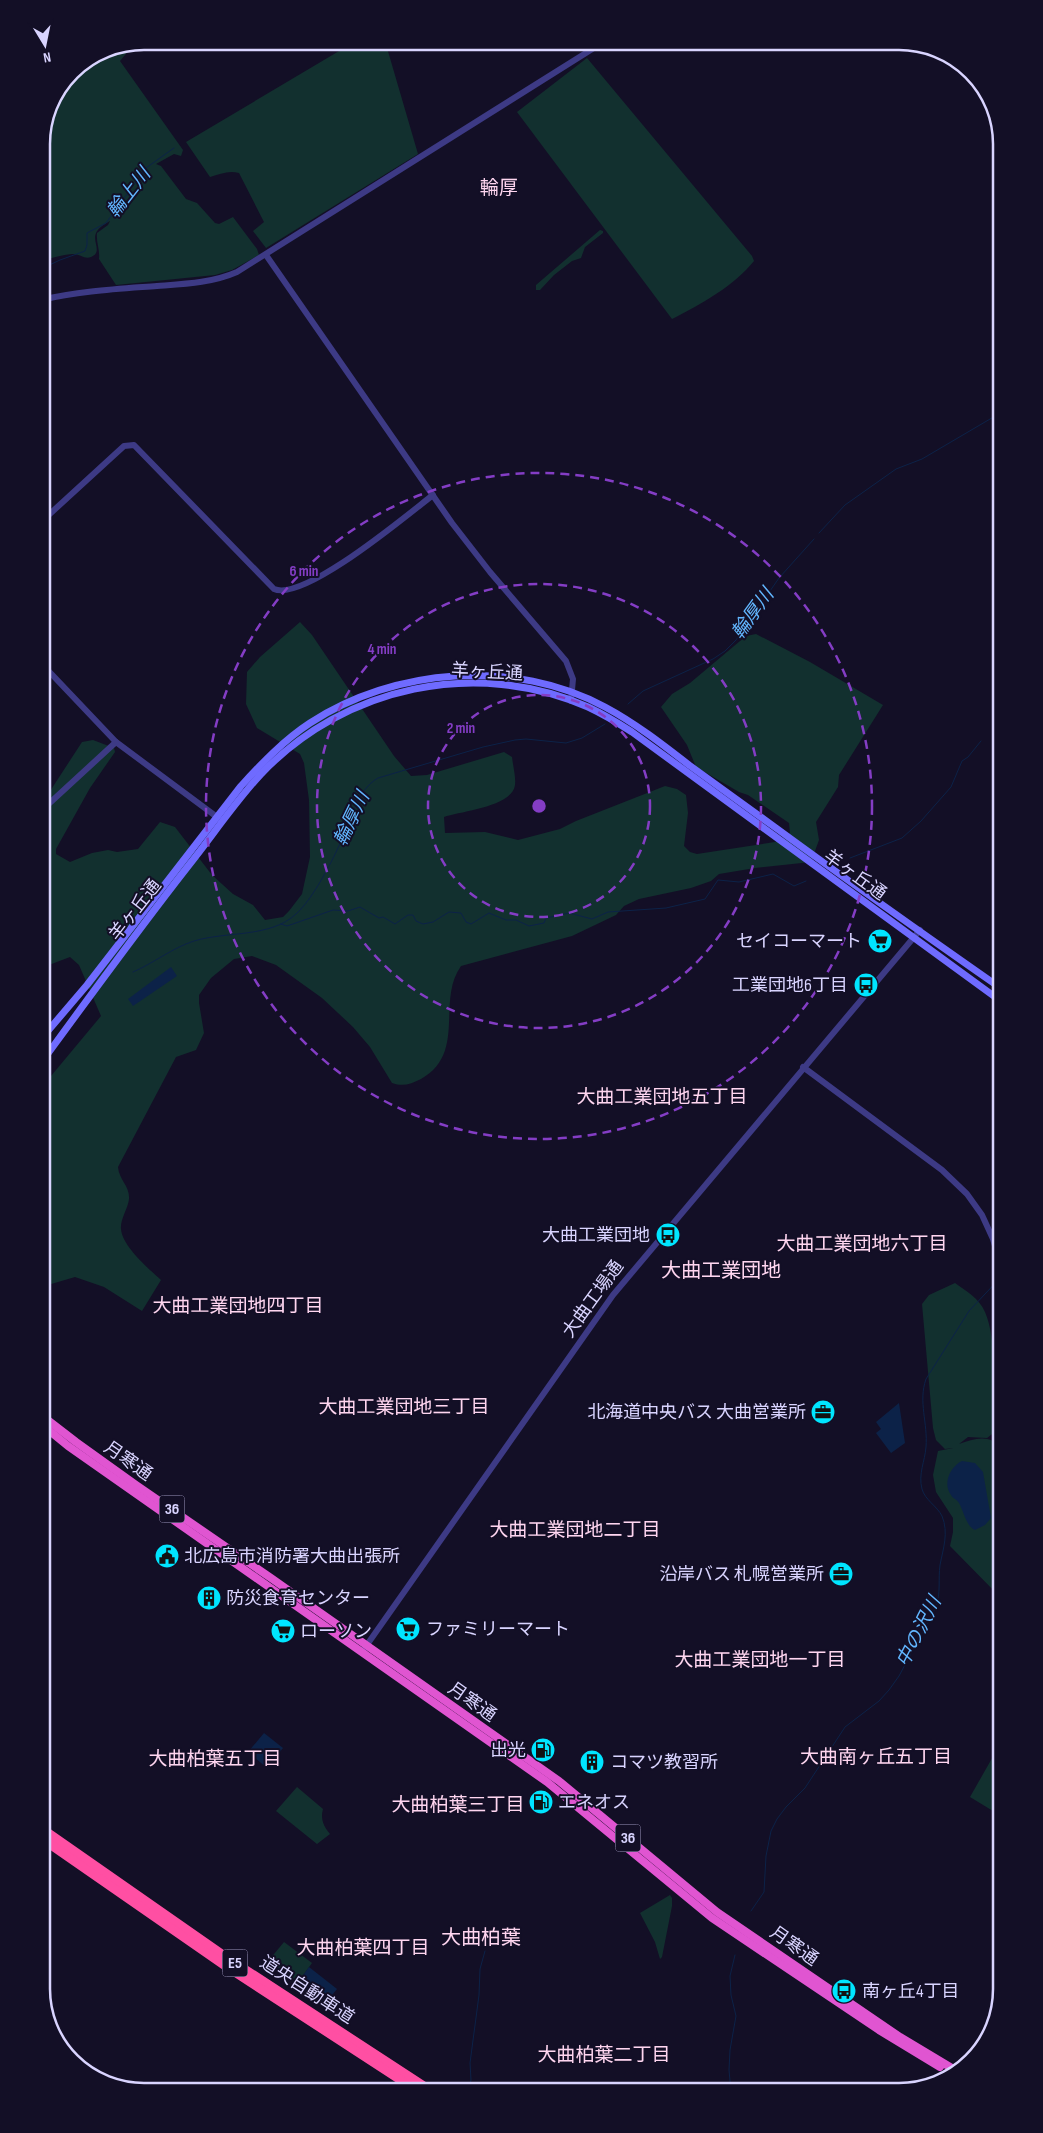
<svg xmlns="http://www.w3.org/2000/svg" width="1043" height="2133" viewBox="0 0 1043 2133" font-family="'Sofia Sans Condensed','Noto Sans JP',sans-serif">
	<rect width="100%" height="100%" fill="#130f26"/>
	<g fill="#12302f">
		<path d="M356 41H385L418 154 266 248 253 231 264 222 239 173C229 170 220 174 210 177L186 142Z"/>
		<path d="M126 45 130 49 120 61 183 150 181 156 174 154 156 164 161 166 186 199 197 203 215 223 219 224 233 217 257 249 259 255 232 270 215 275 116 285 99 259C100 249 96 243 97 233L108 225 110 221C105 224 98 228 96 233 92 242 103 252 91 257 84 260 79 253 72 254 62 255 51 258 41 261V138L49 105 72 71 105 49Z"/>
		<path d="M587 58 752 256 754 261C734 286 701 304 672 319L517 112Z"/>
		<polygon points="600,230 603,231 603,233 585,247 581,258 572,261 554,275 540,290 536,290 536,285"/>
		<path d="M300 622 312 635 394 756 411 776 427 775 504 752 512 757C513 766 516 777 515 785 512 807 461 811 444 817L445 833 485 832 518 840 560 829 576 821 665 786 677 789 686 795 688 813 684 846 690 852 697 854 781 841 790 833 789 823 748 795 739 792 696 767 687 745 661 707 672 694 690 683 746 636 756 634 810 662 883 705 839 775 838 787 816 822 819 840 811 862 755 868 719 874 711 881 691 888 639 899 624 906 616 915 572 936 461 966C436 1001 467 1053 421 1079 411 1084 403 1087 392 1083L370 1047 353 1027 322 998 276 965 252 956 234 959 211 978 199 995V1003L204 1033 196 1050 176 1057 118 1167C119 1180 130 1186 129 1199 128 1209 120 1219 121 1229 122 1246 149 1269 161 1280L142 1311 104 1287 75 1277 41 1287V1088L101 1016 79 965 70 957 41 968V805L82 742 93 740 114 748 115 752 90 788 56 849V854L70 862 92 853 108 850 117 852 138 849 160 822 175 827 212 875 233 894 253 905 265 920 283 917 289 911 302 894 310 857 309 800 304 763 300 754 257 728 246 704 247 672 260 657Z"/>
		<path d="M955 1283C966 1291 979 1298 985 1312 997 1339 995 1400 996 1431L987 1438 968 1437 959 1444C974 1439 990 1433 1002 1449V1599L950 1546 953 1532V1518L936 1492 933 1475 938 1451 953 1448 945 1449 936 1440 933 1428 922 1304 929 1295Z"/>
		<polygon points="995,1753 1002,1757 1002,1797 993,1811 970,1797"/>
		<path d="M297 1787 323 1809C320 1819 324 1827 330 1834L317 1844 276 1811Z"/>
		<polygon points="670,1895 672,1898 672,1906 662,1957 660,1959 655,1942 640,1913"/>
		<polygon points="284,1942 312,1963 296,1985 265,1965"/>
	</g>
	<g fill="#0c2248">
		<polygon points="171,967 177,976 133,1006 128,999"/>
		<polygon points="899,1403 905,1443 891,1453 876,1433 881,1429 876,1422"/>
		<path d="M962 1461 975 1463 983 1472 991 1518 985 1525 975 1530C966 1526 964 1512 959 1503 957 1499 953 1499 951 1495 942 1483 951 1466 962 1461Z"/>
		<polygon points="264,1733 283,1748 267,1768 248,1752"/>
		<polygon points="309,1967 337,1989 323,2006 296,1985"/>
	</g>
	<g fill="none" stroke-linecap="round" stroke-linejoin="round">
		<g stroke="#0c2248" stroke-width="1">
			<polyline points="41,269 60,260 85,251 87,245 87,233 106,223 146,168 174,148"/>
			<polyline points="819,533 845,505 896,469 922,459 1002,412"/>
			<polyline points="628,704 643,691 713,659 725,651 736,640 779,578 814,539"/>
			<polyline points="850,858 902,838 921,821 951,787 962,761 968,757 981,741"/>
			<polyline points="281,924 287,926 333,910 348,911 360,907 379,918 383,917 395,924 408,915 413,915 416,921 423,924 433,922 449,912 461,913 466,922 471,924 489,913 506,920 516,920 529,926 544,923 546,918 569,913 592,919 608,912 666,908 705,899 718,880 739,882 773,874 794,886 806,881"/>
			<path d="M133 972C154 963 172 948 194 941 227 931 270 938 296 914 313 899 333 860 342 839 352 818 357 790 378 778L483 747 515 740 526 739 566 743 582 738 605 724"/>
			<polyline points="41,997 45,994"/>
			<path d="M751 1911 764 1892 766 1856 771 1831 777 1819 786 1807 805 1788 845 1727 879 1701 889 1690 899 1676 936 1607C941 1592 938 1580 940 1565 943 1549 949 1533 942 1516 937 1506 925 1500 922 1489 918 1474 925 1461 926 1447 928 1423 918 1402 926 1379L969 1311 1002 1276"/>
			<polyline points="468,2092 471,2080 470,2063 479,1995 480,1969 485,1951"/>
			<polyline points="731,2092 729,2070 730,2050 736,2016 731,1995 730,1976 735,1955"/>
		</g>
		<g stroke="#3d3a85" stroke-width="6">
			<polyline points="266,255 452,523 490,572 566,661 573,679 571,701"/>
			<path d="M41 300C79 291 118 289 157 286 184 284 212 283 237 272L605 41"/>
			<path d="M41 522 124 446 134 445 274 589C304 602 407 515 433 495"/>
			<polyline points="41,663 116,742 221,820"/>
			<polyline points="41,811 116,742"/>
			<polyline points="803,1067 942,1170 967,1194 982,1215 993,1239 1002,1271"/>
			<polyline points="364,1649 613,1295 920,930"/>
		</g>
		<g stroke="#6f6bff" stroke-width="7">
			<path d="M41 1039 87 985 241 786C262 763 284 740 310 723 394 668 515 658 605 707 635 723 662 744 689 765 718 786 747 807 776 828 851 883 926 936 1002 989"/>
			<path d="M41 1063C90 996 138 930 189 865 213 835 235 802 261 774 345 686 476 658 588 707 603 714 618 723 632 732L1002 1002"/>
		</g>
		<g stroke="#e055d1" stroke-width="8">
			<polyline points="41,1415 76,1442 136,1485 271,1578 559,1781 717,1912 900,2037 955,2070"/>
			<polyline points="41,1424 68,1446 547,1782 712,1918 879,2030 940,2067"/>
		</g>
		<g stroke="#ff4fa3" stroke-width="9">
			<polyline points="41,1828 223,1955 433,2092"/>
			<polyline points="41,1838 224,1965 419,2092"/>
		</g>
	</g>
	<g fill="none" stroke="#843dc5" stroke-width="2.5" stroke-dasharray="9 6">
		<circle cx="539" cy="806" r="111"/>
		<circle cx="539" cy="806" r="222"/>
		<circle cx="539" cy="806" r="333"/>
	</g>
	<defs>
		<symbol id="supermarket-disc" viewBox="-11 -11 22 22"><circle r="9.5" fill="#00e5ff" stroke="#130f26"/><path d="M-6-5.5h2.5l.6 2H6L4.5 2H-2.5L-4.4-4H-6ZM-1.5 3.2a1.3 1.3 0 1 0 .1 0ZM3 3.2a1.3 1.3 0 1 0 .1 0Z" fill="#111"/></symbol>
		<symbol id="bus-disc" viewBox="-11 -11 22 22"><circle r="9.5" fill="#00e5ff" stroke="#130f26"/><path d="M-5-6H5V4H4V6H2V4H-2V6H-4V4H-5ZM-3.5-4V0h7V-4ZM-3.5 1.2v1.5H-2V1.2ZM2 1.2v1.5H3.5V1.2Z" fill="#111"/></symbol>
		<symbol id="office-disc" viewBox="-11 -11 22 22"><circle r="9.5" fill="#00e5ff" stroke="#130f26"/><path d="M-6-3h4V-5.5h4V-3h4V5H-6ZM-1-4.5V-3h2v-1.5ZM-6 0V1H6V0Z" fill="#111"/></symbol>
		<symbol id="civic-disc" viewBox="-11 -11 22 22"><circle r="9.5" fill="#00e5ff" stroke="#130f26"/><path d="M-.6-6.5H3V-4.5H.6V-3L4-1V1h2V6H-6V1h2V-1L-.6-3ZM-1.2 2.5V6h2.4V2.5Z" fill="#111"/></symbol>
		<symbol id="building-disc" viewBox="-11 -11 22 22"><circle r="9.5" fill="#00e5ff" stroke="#130f26"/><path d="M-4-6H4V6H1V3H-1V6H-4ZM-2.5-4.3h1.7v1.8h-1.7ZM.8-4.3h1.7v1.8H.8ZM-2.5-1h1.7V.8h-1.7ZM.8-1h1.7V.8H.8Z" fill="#111"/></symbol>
		<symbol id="fuel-disc" viewBox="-11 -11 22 22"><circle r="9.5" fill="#00e5ff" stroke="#130f26"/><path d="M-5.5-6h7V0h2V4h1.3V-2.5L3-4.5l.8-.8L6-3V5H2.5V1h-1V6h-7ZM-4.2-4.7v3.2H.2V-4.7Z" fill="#111"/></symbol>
	</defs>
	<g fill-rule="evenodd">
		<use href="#supermarket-disc" x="866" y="927" width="28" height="28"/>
		<use href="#bus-disc" x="852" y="971" width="28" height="28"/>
		<use href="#bus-disc" x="654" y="1221" width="28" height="28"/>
		<use href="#office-disc" x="809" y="1398" width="28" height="28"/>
		<use href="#civic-disc" x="153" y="1542" width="28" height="28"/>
		<use href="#office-disc" x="827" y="1560" width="28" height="28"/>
		<use href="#building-disc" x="195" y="1584" width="28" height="28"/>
		<use href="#supermarket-disc" x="394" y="1615" width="28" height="28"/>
		<use href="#supermarket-disc" x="269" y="1617" width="28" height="28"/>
		<use href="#fuel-disc" x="529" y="1736" width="28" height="28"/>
		<use href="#building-disc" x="578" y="1748" width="28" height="28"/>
		<use href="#fuel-disc" x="527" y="1788" width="28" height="28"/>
		<use href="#bus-disc" x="830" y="1977" width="28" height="28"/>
	</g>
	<g text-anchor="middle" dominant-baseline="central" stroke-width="4" stroke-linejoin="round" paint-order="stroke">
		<g fill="#130f26" stroke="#9e99be" stroke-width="1">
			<rect x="159.5" y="1495.5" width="25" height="27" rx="4"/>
			<rect x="615.5" y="1824.5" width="25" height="27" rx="4"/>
			<rect x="222.5" y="1949.5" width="25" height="27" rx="4"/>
		</g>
		<g font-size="16" font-weight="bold" fill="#d9d4ff">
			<text x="172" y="1509">36</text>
			<text x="628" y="1838">36</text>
			<text x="235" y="1963">E5</text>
		</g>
		<g font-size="18" fill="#d9d4ff" stroke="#130f26">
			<text transform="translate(487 672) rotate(3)">羊ヶ丘通</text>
			<text transform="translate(855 875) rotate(36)">羊ヶ丘通</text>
			<text transform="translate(135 910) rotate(-52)">羊ヶ丘通</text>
			<text transform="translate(593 1299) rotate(-54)">大曲工場通</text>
			<text transform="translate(128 1461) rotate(35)">月寒通</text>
			<text transform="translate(472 1702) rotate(35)">月寒通</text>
			<text transform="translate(794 1946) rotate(35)">月寒通</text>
			<text transform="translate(307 1990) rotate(33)">道央自動車道</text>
		</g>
		<g font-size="18" fill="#d9d4ff" stroke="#130f26" text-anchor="start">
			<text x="862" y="941" text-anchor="end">セイコーマート</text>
			<text x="848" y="985" text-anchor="end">工業団地6丁目</text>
			<text x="650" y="1235" text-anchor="end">大曲工業団地</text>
			<text x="806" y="1412" text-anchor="end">北海道中央バス 大曲営業所</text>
			<text x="184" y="1556">北広島市消防署大曲出張所</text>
			<text x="824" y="1574" text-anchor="end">沿岸バス 札幌営業所</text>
			<text x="226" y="1598">防災食育センター</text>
			<text x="426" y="1629">ファミリーマート</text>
			<text x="300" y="1631">ローソン</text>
			<text x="526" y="1750" text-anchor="end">出光</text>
			<text x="610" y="1762">コマツ教習所</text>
			<text x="558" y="1802">エネオス</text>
			<text x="862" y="1991">南ヶ丘4丁目</text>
		</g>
		<g font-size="19" fill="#ffd6f0" stroke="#130f26">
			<text x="499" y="188">輪厚</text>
			<text x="662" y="1097">大曲工業団地五丁目</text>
			<text x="862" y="1244">大曲工業団地六丁目</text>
			<text x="238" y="1306">大曲工業団地四丁目</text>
			<text x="404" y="1407">大曲工業団地三丁目</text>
			<text x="575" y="1530">大曲工業団地二丁目</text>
			<text x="760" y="1660">大曲工業団地一丁目</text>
			<text x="876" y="1757">大曲南ヶ丘五丁目</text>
			<text x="215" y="1759">大曲柏葉五丁目</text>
			<text x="458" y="1805">大曲柏葉三丁目</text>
			<text x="363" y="1948">大曲柏葉四丁目</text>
			<text x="604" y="2055">大曲柏葉二丁目</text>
		</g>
		<g font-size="19" font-style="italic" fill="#62b6ff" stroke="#130f26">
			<text transform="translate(129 193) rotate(-52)">輪上川</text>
			<text transform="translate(753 614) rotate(-54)">輪厚川</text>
			<text transform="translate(352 819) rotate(-64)">輪厚川</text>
			<text transform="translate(919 1632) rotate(-63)">中の沢川</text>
		</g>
		<g font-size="20" fill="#ffd6f0" stroke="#130f26">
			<text x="721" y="1271">大曲工業団地</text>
			<text x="481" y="1938">大曲柏葉</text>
		</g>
	</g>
	<path d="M0 0H1043V2133H0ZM144 50H899A94 94 0 0 1 993 144V1989A94 94 0 0 1 899 2083H144A94 94 0 0 1 50 1989V144A94 94 0 0 1 144 50Z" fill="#130f26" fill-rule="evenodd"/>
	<path fill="none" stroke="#d9d4ff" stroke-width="2.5" d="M144 50H899A94 94 0 0 1 993 144V1989A94 94 0 0 1 899 2083H144A94 94 0 0 1 50 1989V144A94 94 0 0 1 144 50Z"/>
	<circle cx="539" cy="806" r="8" fill="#843dc5" stroke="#130f26" stroke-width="2.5"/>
	<g font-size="15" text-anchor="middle" font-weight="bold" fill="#843dc5" stroke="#130f26" stroke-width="4" stroke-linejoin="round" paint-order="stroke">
		<text x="304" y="576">6 min</text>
		<text x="382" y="654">4 min</text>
		<text x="461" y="733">2 min</text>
	</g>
	<g transform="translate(45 45) rotate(170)" stroke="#130f26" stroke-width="4" paint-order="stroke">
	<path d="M0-4L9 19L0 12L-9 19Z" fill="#d9d4ff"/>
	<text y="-8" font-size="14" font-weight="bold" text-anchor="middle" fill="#d9d4ff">N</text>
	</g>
</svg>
